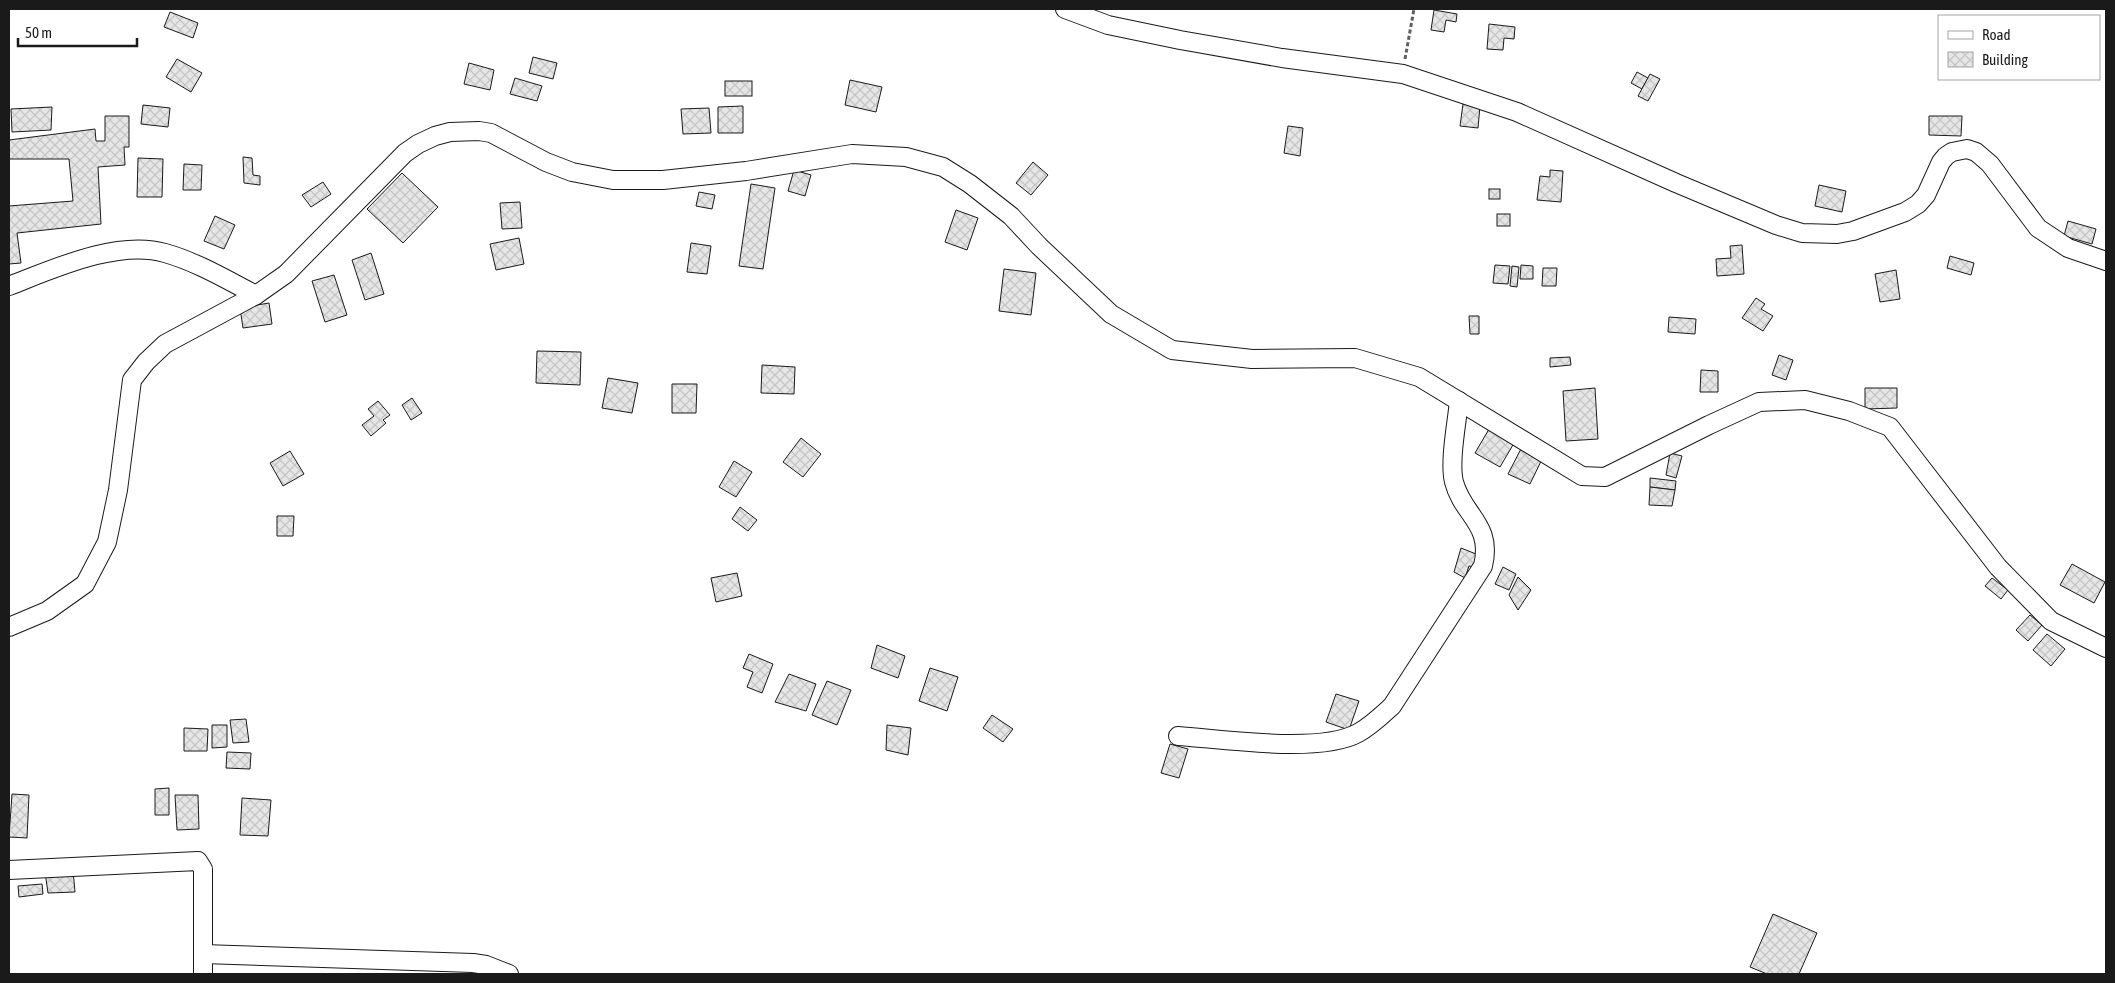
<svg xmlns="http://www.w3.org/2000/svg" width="2115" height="983" viewBox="0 0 2115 983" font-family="'Asap Condensed',sans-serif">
	<defs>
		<pattern id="building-cross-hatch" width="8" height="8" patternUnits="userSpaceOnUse" patternTransform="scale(1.25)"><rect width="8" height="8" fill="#e6e6e6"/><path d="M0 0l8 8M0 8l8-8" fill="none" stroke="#c5c5c5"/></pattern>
	</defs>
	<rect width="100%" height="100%" fill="#fff"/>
	<g fill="url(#building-cross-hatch)" stroke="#1a1a1a">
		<polygon points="1434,10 1457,14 1456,22 1446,20 1444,32 1431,30"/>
		<polygon points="170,12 198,23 193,38 164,27"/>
		<polygon points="1489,24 1515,27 1514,39 1504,38 1503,50 1487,49"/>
		<polygon points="533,57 557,63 553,79 529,73"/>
		<polygon points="177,59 202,73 191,92 166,77"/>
		<polygon points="469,63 494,70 490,90 464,84"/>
		<polygon points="1637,72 1648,78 1642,89 1631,83"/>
		<polygon points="1650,74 1660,79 1648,101 1638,96"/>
		<polygon points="515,78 542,86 537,101 510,94"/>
		<polygon points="850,80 882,87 876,112 845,105"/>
		<rect x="725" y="81" width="27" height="15"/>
		<polygon points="1463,104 1480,106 1478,128 1460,126"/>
		<polygon points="143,105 170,108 168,127 141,124"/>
		<polygon points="743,106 743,133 718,133 718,107"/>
		<polygon points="52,107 51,130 12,132 11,109"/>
		<polygon points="709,108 711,133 683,134 681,109"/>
		<polygon points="105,116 129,116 129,147 124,147 125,165 98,167 101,224 17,233 21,263 9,264 9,206 73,201 69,159 9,159 9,140 95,129 96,141 105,141"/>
		<polygon points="1929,116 1962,116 1961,136 1929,135"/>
		<polygon points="1288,126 1303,128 1300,156 1284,153"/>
		<polygon points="243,157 252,158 253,175 260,176 260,185 244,183"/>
		<polygon points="138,158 163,159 162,197 137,197"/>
		<polygon points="1033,162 1048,175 1031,195 1016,183"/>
		<polygon points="184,164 202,165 201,190 183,190"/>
		<polygon points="794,170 811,175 805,196 788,191"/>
		<polygon points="1550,170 1563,171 1561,202 1537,200 1540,176 1550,177"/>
		<polygon points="402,173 438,207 403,243 367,209"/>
		<polygon points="323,182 331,194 311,207 302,195"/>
		<polygon points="751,184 775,188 763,269 739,266"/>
		<polygon points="1819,185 1846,191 1842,212 1815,206"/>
		<rect x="1489" y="189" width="11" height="10"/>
		<polygon points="699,192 715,195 712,209 696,206"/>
		<polygon points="520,202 522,228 502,229 500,203"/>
		<polygon points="956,210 978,218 967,250 945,242"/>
		<rect x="1497" y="214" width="13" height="12"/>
		<polygon points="215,216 235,225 224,249 204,241"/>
		<polygon points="2068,221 2096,229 2092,244 2064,236"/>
		<polygon points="519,238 524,264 496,270 490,244"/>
		<polygon points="691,243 711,246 707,274 687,272"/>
		<polygon points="1742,245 1744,274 1717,276 1716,259 1731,258 1730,246"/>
		<polygon points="371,253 384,294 365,300 352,260"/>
		<polygon points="1950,256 1974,263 1971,275 1947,268"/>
		<polygon points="1495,265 1510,266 1508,284 1493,283"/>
		<polygon points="1521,265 1533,266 1533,279 1520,279"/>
		<polygon points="1512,266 1519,267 1517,287 1510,286"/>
		<polygon points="1543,268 1557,268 1556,286 1542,286"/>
		<polygon points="1004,269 1036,273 1031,315 999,311"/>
		<polygon points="1896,270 1900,299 1880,302 1875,274"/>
		<polygon points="334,275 347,315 325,322 312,281"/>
		<polygon points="1756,298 1765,304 1761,309 1773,316 1763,331 1742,318"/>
		<polygon points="269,303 272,324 243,328 240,308"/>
		<polygon points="1469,316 1479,316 1479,334 1470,334"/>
		<polygon points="1669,317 1696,319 1695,334 1668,332"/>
		<polygon points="537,351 581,352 580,385 536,383"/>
		<polygon points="1779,355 1793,360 1786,380 1772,375"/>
		<polygon points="1570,357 1571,365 1550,367 1550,358"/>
		<polygon points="762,365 795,367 794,394 761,393"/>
		<polygon points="1701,370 1718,371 1718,392 1700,392"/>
		<polygon points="608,378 638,383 632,413 602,408"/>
		<polygon points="672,384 697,384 696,413 672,413"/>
		<polygon points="1595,388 1598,439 1566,441 1563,391"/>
		<polygon points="1865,388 1897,388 1897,408 1865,409"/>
		<polygon points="412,398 422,413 411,420 402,405"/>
		<polygon points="378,401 390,415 383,420 386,423 371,436 362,425 374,416 368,409"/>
		<polygon points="1492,424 1517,438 1500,467 1475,453"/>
		<polygon points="801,438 821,454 803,477 783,462"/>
		<polygon points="1524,443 1545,453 1530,484 1508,474"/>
		<polygon points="290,451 304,474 283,486 270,463"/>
		<polygon points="1670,453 1682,456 1676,478 1666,475"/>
		<polygon points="734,461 752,472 736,497 719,487"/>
		<polygon points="1650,478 1676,481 1675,490 1650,487"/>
		<polygon points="1650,487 1675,490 1672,506 1649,505"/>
		<polygon points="740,507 757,520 748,531 732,519"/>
		<polygon points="277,516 294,516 293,536 277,536"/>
		<polygon points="1461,548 1481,556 1479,568 1469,566 1465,578 1454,572"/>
		<polygon points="2072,564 2105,582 2094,603 2060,585"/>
		<polygon points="1503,567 1516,574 1509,590 1495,584"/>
		<polygon points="737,573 742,596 716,602 711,578"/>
		<polygon points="1518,577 1531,590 1518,610 1509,595"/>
		<polygon points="1992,578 2008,590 2001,599 1985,586"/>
		<polygon points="2030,615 2042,625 2028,641 2016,630"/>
		<polygon points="2047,634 2065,649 2051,666 2033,650"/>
		<polygon points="877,645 905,656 898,678 871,668"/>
		<polygon points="749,654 773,664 762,693 747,687 753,672 743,668"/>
		<polygon points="930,668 958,677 947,711 919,701"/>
		<polygon points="789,674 816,684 806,711 775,702"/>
		<polygon points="827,681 851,690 837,725 812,715"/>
		<polygon points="1336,694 1359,701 1349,730 1326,722"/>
		<polygon points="992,715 1013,729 1003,742 983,728"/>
		<polygon points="246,719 249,742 233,743 230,720"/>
		<polygon points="212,725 227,725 227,747 212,748"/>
		<polygon points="887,725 911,728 908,755 886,750"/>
		<polygon points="184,728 208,729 207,751 184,751"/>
		<polygon points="1170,744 1188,749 1179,778 1161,773"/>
		<polygon points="227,752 251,753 250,769 226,768"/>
		<polygon points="169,788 169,815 155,815 155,789"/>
		<polygon points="12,794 29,795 27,838 9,837"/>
		<polygon points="175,795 198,795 199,829 177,830"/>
		<polygon points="242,798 271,800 268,836 240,835"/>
		<polygon points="73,870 75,892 48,893 45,872"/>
		<polygon points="42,884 43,894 19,897 18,886"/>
		<polygon points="1773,914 1817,933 1799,974 1767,974 1750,967"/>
	</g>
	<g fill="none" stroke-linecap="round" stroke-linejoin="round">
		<defs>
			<g id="minor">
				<polyline points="1065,9 1108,25 1180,40 1282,58 1403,74 1517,112 1676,183 1776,225 1802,233 1837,234 1853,231 1905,212 1918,204 1926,195 1941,162 1946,156 1952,152 1967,149 1976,152 1990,164 2038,228 2068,248 2106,261"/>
				<path d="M9 286C53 269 118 239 165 253 197 262 227 280 256 295"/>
				<polyline points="9,627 47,611 85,584 107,542 118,490 132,380 146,362 165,344 256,295 286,274 405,153 418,144 435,136 450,132 479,131 491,133 546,162 572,172 613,180 663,180 746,171 852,154 906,157 943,167 970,184 1011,216 1039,246 1111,314 1172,350 1252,359 1355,358 1419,377 1582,476 1605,477 1709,425 1759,402 1805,400 1849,411 1890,427 1998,567 2051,621 2106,648"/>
				<path d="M1178 736C1223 739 1320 754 1358 733 1371 726 1381 716 1392 706L1483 566C1493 524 1463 516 1454 482 1449 462 1457 422 1459 401"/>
				<polyline points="9,870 198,861 203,869 203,974"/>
				<polyline points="203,954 473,963 486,965 509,974"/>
			</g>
		</defs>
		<use href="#minor" stroke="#1a1a1a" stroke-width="20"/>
		<polyline stroke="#5f5f5f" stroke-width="3" stroke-dasharray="4 2.5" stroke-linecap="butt" points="1405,59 1414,9"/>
		<use href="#minor" stroke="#fff" stroke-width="18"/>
	</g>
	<rect width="2115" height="983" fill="none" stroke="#1a1a1a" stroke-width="20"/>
	<rect x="1938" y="15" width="162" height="65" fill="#ffffff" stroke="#a3a3a3"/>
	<rect x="1948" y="31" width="25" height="8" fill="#ffffff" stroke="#a3a3a3"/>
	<text x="1982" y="40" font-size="15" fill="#1a1a1a">Road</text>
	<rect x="1948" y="52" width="25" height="15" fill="url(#building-cross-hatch)" stroke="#a3a3a3"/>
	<text x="1982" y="65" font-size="15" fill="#1a1a1a">Building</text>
	<path d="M18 38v8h119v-8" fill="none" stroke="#1a1a1a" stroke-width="2.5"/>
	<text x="25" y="38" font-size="15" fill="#1a1a1a" stroke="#ffffff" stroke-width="4" paint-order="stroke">50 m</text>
</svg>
